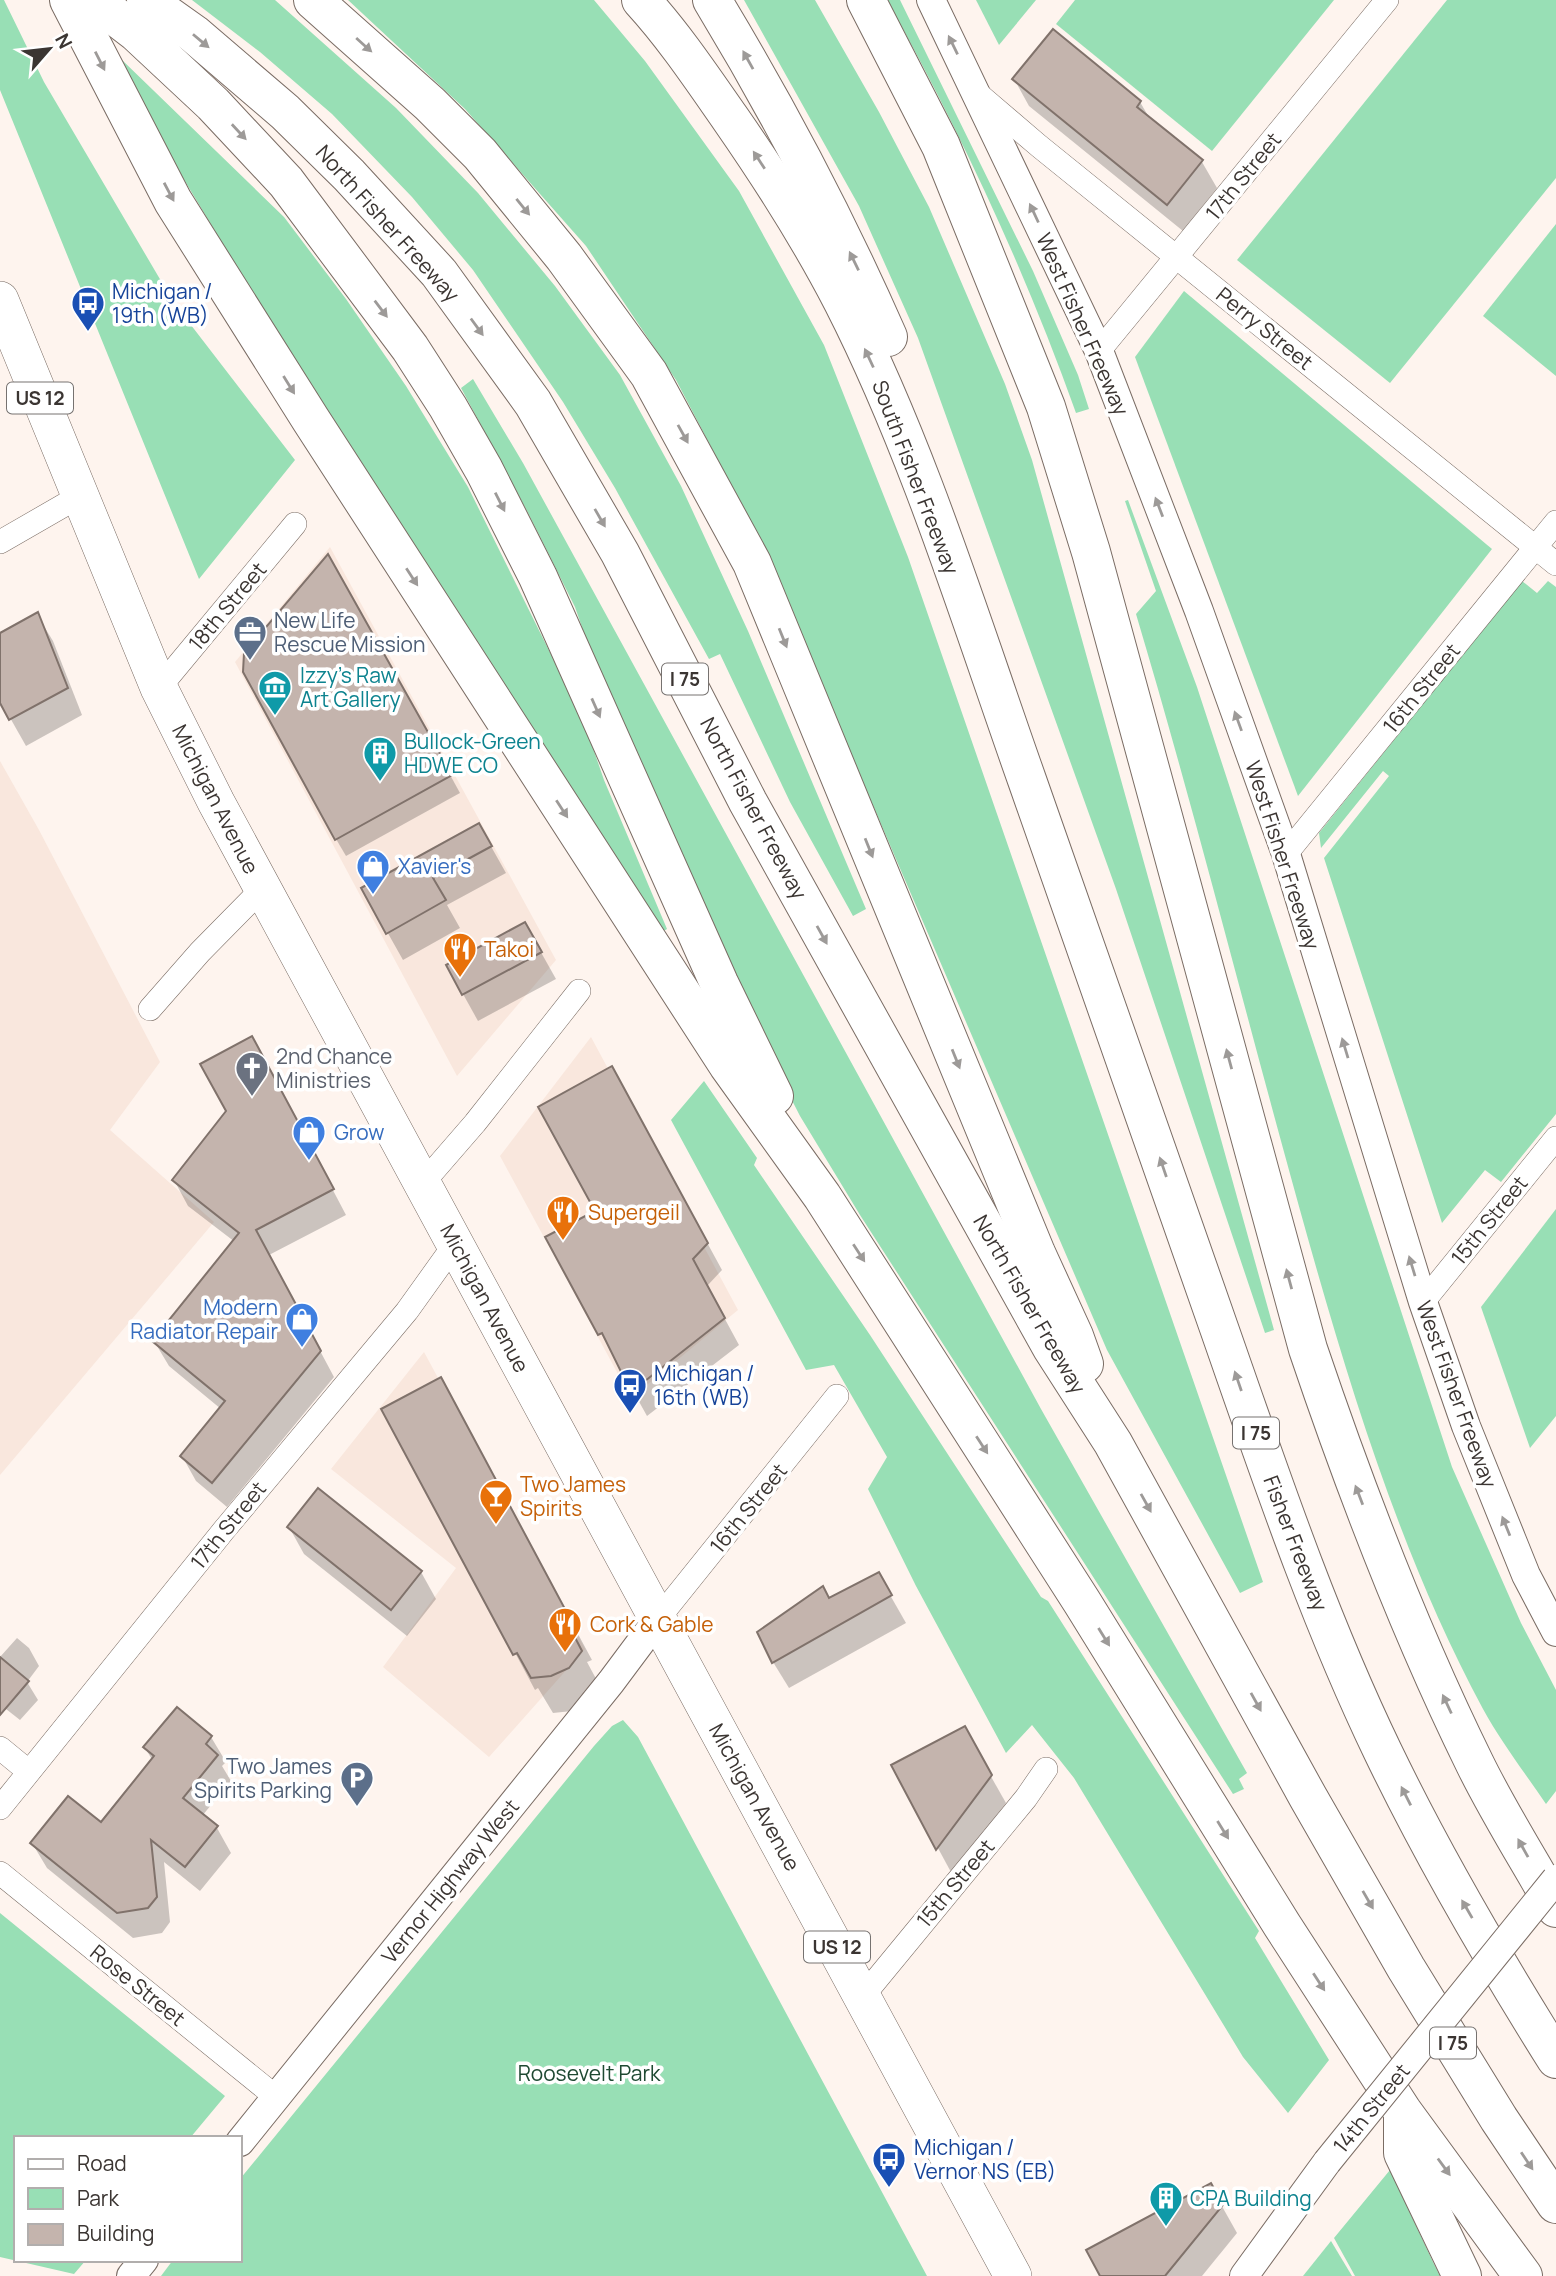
<svg xmlns="http://www.w3.org/2000/svg" width="1556" height="2276" viewBox="0 0 1556 2276" font-family="Manrope,sans-serif">
	<rect width="100%" height="100%" fill="#fef4ee"/>
	<g fill="#f9e7dd">
		<polygon points="330,547 556,960 457,1076 235,662"/>
		<polygon points="0,761 39,830 160,1062 110,1130 214,1222 0,1475"/>
		<polygon points="591,1037 738,1310 631,1398 500,1156"/>
		<polygon points="424,1352 585,1649 489,1757 383,1667 456,1568 331,1469"/>
	</g>
	<g fill="#98dfb5">
		<polygon points="0,0 4,0 44,82 174,303 295,460 199,579 0,90"/>
		<polygon points="192,0 275,0 396,108 478,193 555,286 620,375 681,486 748,631 866,909 853,916 790,802 720,654 709,659 615,488 563,402 473,270 412,197 332,114 260,52"/>
		<polygon points="348,0 594,0 645,61 739,191 824,345 908,557 1263,1582 1240,1593 1107,1350 755,531 676,380 586,246 465,109"/>
		<polygon points="744,0 815,0 879,112 929,207 1005,384 1032,460 1274,1330 1265,1333 1116,889 918,338 859,206"/>
		<path d="M887 0H900L1033 271 1078 375 1089 409 1076 413C1025 270 961 133 887 0Z"/>
		<polygon points="976,0 1036,0 999,45"/>
		<polygon points="1075,0 1334,0 1212,151 1056,24"/>
		<polygon points="1447,0 1556,0 1556,178 1390,383 1237,260"/>
		<polygon points="122,60 284,217 346,299 406,386 468,487 583,719 604,780 667,929 657,935 242,276 177,168"/>
		<polygon points="1556,224 1556,376 1483,316"/>
		<polygon points="1184,291 1492,549 1298,796 1135,357"/>
		<polygon points="473,379 523,463 1041,1409 1247,1773 1239,1779 1244,1789 1233,1794 860,1215 800,1116 739,997 610,709 575,607 527,511 461,388"/>
		<path d="M1128 500 1197 687 1452 1467 1521 1623 1556 1690V1791L1546 1804C1525 1773 1501 1742 1483 1709 1388 1532 1334 1334 1281 1141 1233 965 1188 788 1136 614L1156 591 1125 501Z"/>
		<polygon points="1522,581 1537,593 1548,581 1556,587 1556,1114 1501,1182 1485,1170 1442,1223 1324,858 1389,776 1383,771 1321,848 1319,833"/>
		<polygon points="704,1081 757,1158 754,1165 870,1335 1041,1597 1048,1601 1259,1931 1255,1938 1329,2060 1288,2113 1243,2057 1074,1778 1032,1725 1006,1753 916,1586 868,1489 887,1457 834,1365 806,1370 671,1120"/>
		<polygon points="1556,1209 1556,1416 1530,1448 1481,1307"/>
		<polygon points="623,1720 638,1737 927,2276 161,2276 173,2260 240,2260 240,2179 594,1746 612,1726"/>
		<polygon points="0,1913 225,2096 190,2138 16,2138 16,2260 86,2260 74,2274 0,2257"/>
		<polygon points="1390,2170 1433,2262 1440,2276 1355,2276 1334,2238"/>
		<polygon points="1331,2241 1352,2276 1303,2276"/>
	</g>
	<g fill="#0003">
		<polygon points="1014,79 1140,102 1150,119 1202,162 1217,188 1183,231 1029,106"/>
		<polygon points="37,615 53,641 82,715 26,746 0,700 0,635"/>
		<polygon points="409,700 460,793 346,856 336,839"/>
		<polygon points="479,825 506,873 447,905 460,928 403,960 363,889"/>
		<polygon points="525,924 556,979 478,1021 463,994"/>
		<polygon points="266,1063 346,1215 269,1255 334,1377 227,1507 196,1481 182,1456 221,1409 169,1366 154,1341 235,1242 188,1206 174,1180"/>
		<polygon points="626,1094 722,1270 707,1286 739,1345 647,1416 548,1238 597,1212"/>
		<polygon points="384,1409 460,1415 592,1660 587,1662 601,1688 572,1711 553,1713 538,1688 535,1690"/>
		<polygon points="289,1527 421,1572 436,1599 407,1636 304,1554"/>
		<polygon points="878,1574 906,1623 789,1688 773,1662 829,1600"/>
		<polygon points="17,1638 29,1648 39,1666 27,1682 38,1700 20,1720 6,1709 0,1716 0,1657"/>
		<polygon points="177,1709 211,1737 226,1762 222,1766 231,1781 202,1816 217,1828 231,1853 200,1891 164,1862 170,1922 162,1933 133,1938 47,1868 32,1843 101,1825 153,1761 145,1748"/>
		<polygon points="964,1729 1006,1803 952,1874 893,1765"/>
		<polygon points="1210,2185 1237,2233 1202,2276 1102,2276"/>
	</g>
	<g fill="#c4b4ad" stroke="#80726b" stroke-width="2">
		<polygon points="1053,29 1141,101 1137,107 1203,160 1167,205 1012,79"/>
		<polygon points="328,554 452,775 335,840 243,672 244,653"/>
		<polygon points="38,612 68,688 9,720 0,703 0,633"/>
		<polygon points="479,823 492,846 433,878 446,900 386,934 361,888"/>
		<polygon points="525,922 542,952 462,995 446,965"/>
		<polygon points="252,1036 334,1189 256,1230 321,1351 212,1483 180,1456 225,1401 152,1341 239,1233 172,1180 226,1111 200,1064"/>
		<polygon points="612,1066 708,1243 693,1259 725,1318 631,1392 602,1333 598,1335 545,1237 595,1211 538,1107"/>
		<polygon points="441,1377 573,1624 569,1626 582,1651 569,1668 551,1676 531,1678 517,1653 513,1655 381,1409"/>
		<polygon points="318,1488 422,1571 391,1610 287,1527"/>
		<polygon points="879,1572 892,1595 772,1663 757,1632 823,1586 829,1598"/>
		<polygon points="0,1657 29,1681 0,1715"/>
		<polygon points="177,1707 212,1736 206,1744 218,1755 183,1798 218,1826 185,1867 151,1840 157,1897 148,1908 117,1913 30,1843 68,1796 101,1822 154,1756 143,1747"/>
		<polygon points="965,1726 992,1775 936,1850 891,1765"/>
		<polygon points="1211,2183 1223,2205 1165,2276 1100,2276 1086,2250"/>
	</g>
	<g fill="none" stroke-linecap="round" stroke-linejoin="round">
		<defs>
			<g id="minor">
				<polyline points="977,93 1039,146 1556,564"/>
				<polyline points="1099,351 1387,0"/>
				<polyline points="0,542 80,496"/>
				<polyline points="159,688 295,524"/>
				<polyline points="1286,854 1556,522"/>
				<polyline points="150,1009 200,952 262,889"/>
				<polyline points="423,1183 475,1123 579,991"/>
				<polyline points="1423,1302 1556,1138"/>
				<polyline points="658,1619 837,1396"/>
				<polyline points="0,1748 28,1771"/>
				<polyline points="0,1808 224,1530 407,1311 455,1244"/>
				<polyline points="0,1873 276,2097"/>
				<polyline points="863,1996 1026,1798 1046,1769"/>
			</g>
			<g id="tertiary">
				<polyline points="931,0 1099,351 1199,611 1286,854 1423,1302 1466,1426 1526,1575 1556,1632"/>
				<polyline points="240,2142 611,1682 658,1619"/>
				<polyline points="131,2276 144,2260"/>
				<polyline points="1244,2276 1327,2162"/>
			</g>
			<polyline id="primary" points="0,300 159,688 216,802 1013,2276"/>
			<g id="motorway">
				<polyline points="69,0 173,201 311,420 728,1065 822,1196 1082,1602 1282,1925 1403,2112 1523,2276"/>
				<polyline points="94,0 137,33 213,104 286,182 410,348 448,407 484,470 538,577 719,983 774,1096"/>
				<polyline points="146,0 194,34 285,112 349,175 439,273 533,403 620,553 748,802 1052,1348 1113,1443 1308,1797 1406,1968 1499,2119 1556,2204"/>
				<polyline points="313,0 430,104 480,154 564,257 649,374 752,563 1036,1253 1074,1336 1084,1364"/>
				<path d="M641 0C674 36 702 78 730 118 771 177 810 238 843 302 919 451 971 622 1027 780 1092 962 1155 1145 1219 1328 1269 1471 1317 1615 1383 1752 1434 1858 1494 1960 1556 2059"/>
				<path d="M712 0C778 109 837 221 888 337"/>
				<path d="M866 0 941 146 1046 407 1091 552 1308 1349C1356 1491 1409 1630 1475 1764 1499 1813 1529 1860 1556 1908"/>
				<polyline points="1403,2114 1403,2153 1462,2276"/>
			</g>
		</defs>
		<use href="#minor" stroke="#7a6c64" stroke-width="24"/>
		<use href="#tertiary" stroke="#7a6c64" stroke-width="30"/>
		<use href="#primary" stroke="#7a6c64" stroke-width="38"/>
		<use href="#motorway" stroke="#7a6c64" stroke-width="40"/>
		<use href="#minor" stroke="#fff" stroke-width="23"/>
		<use href="#tertiary" stroke="#fff" stroke-width="28"/>
		<use href="#primary" stroke="#fff" stroke-width="37"/>
		<use href="#motorway" stroke="#fff" stroke-width="38"/>
		<defs>
			<polyline id="tertiary-bridge" points="1327,2162 1556,1879"/>
		</defs>
		<use href="#tertiary-bridge" stroke="#7a6c64" stroke-width="30" stroke-linecap="butt"/>
		<use href="#tertiary-bridge" stroke="#fff" stroke-width="28"/>
	</g>
	<defs><path id="oneway-solid" d="M-6-.8H1V-3.2L6.5 0L1 3.2V.8H-6Z" transform="scale(1.75)"/></defs>
	<g fill="#9d9a98">
		<use href="#oneway-solid" transform="translate(201 41) rotate(40)"/>
		<use href="#oneway-solid" transform="translate(364 45) rotate(42)"/>
		<use href="#oneway-solid" transform="translate(953 45) rotate(-116)"/>
		<use href="#oneway-solid" transform="translate(748 60) rotate(-119)"/>
		<use href="#oneway-solid" transform="translate(100 61) rotate(63)"/>
		<use href="#oneway-solid" transform="translate(239 132) rotate(47)"/>
		<use href="#oneway-solid" transform="translate(759 160) rotate(-123)"/>
		<use href="#oneway-solid" transform="translate(169 192) rotate(62)"/>
		<use href="#oneway-solid" transform="translate(523 207) rotate(51)"/>
		<use href="#oneway-solid" transform="translate(1034 213) rotate(-115)"/>
		<use href="#oneway-solid" transform="translate(854 261) rotate(-116)"/>
		<use href="#oneway-solid" transform="translate(381 309) rotate(53)"/>
		<use href="#oneway-solid" transform="translate(477 327) rotate(54)"/>
		<use href="#oneway-solid" transform="translate(869 358) rotate(-115)"/>
		<use href="#oneway-solid" transform="translate(289 385) rotate(58)"/>
		<use href="#oneway-solid" transform="translate(683 434) rotate(61)"/>
		<use href="#oneway-solid" transform="translate(500 502) rotate(63)"/>
		<use href="#oneway-solid" transform="translate(1159 507) rotate(-111)"/>
		<use href="#oneway-solid" transform="translate(600 518) rotate(60)"/>
		<use href="#oneway-solid" transform="translate(412 577) rotate(57)"/>
		<use href="#oneway-solid" transform="translate(783 638) rotate(68)"/>
		<use href="#oneway-solid" transform="translate(596 708) rotate(66)"/>
		<use href="#oneway-solid" transform="translate(1238 721) rotate(-110)"/>
		<use href="#oneway-solid" transform="translate(562 809) rotate(57)"/>
		<use href="#oneway-solid" transform="translate(869 848) rotate(68)"/>
		<use href="#oneway-solid" transform="translate(822 935) rotate(61)"/>
		<use href="#oneway-solid" transform="translate(1345 1048) rotate(-107)"/>
		<use href="#oneway-solid" transform="translate(956 1059) rotate(68)"/>
		<use href="#oneway-solid" transform="translate(1229 1059) rotate(-105)"/>
		<use href="#oneway-solid" transform="translate(1163 1167) rotate(-109)"/>
		<use href="#oneway-solid" transform="translate(859 1253) rotate(57)"/>
		<use href="#oneway-solid" transform="translate(1412 1266) rotate(-107)"/>
		<use href="#oneway-solid" transform="translate(1289 1279) rotate(-105)"/>
		<use href="#oneway-solid" transform="translate(1238 1381) rotate(-109)"/>
		<use href="#oneway-solid" transform="translate(982 1445) rotate(57)"/>
		<use href="#oneway-solid" transform="translate(1359 1495) rotate(-111)"/>
		<use href="#oneway-solid" transform="translate(1146 1503) rotate(61)"/>
		<use href="#oneway-solid" transform="translate(1506 1526) rotate(-112)"/>
		<use href="#oneway-solid" transform="translate(1104 1637) rotate(58)"/>
		<use href="#oneway-solid" transform="translate(1256 1702) rotate(61)"/>
		<use href="#oneway-solid" transform="translate(1447 1704) rotate(-115)"/>
		<use href="#oneway-solid" transform="translate(1406 1796) rotate(-117)"/>
		<use href="#oneway-solid" transform="translate(1223 1830) rotate(58)"/>
		<use href="#oneway-solid" transform="translate(1523 1848) rotate(-119)"/>
		<use href="#oneway-solid" transform="translate(1368 1900) rotate(60)"/>
		<use href="#oneway-solid" transform="translate(1467 1909) rotate(-120)"/>
		<use href="#oneway-solid" transform="translate(1319 1982) rotate(57)"/>
		<use href="#oneway-solid" transform="translate(1527 2161) rotate(56)"/>
		<use href="#oneway-solid" transform="translate(1444 2167) rotate(54)"/>
	</g>
	<defs>
		<symbol id="bus-pin" viewBox="-11 -11 22 30"><path d="M0 17L-7.5 6A9.5 9.5 0 1 1 7.5 6Z" fill="#1a4fb4" stroke="#fff"/><path d="M-5-6H5V4H4V6H2V4H-2V6H-4V4H-5ZM-3.5-4V0h7V-4ZM-3.5 1.2v1.5H-2V1.2ZM2 1.2v1.5H3.5V1.2Z" fill="#fff"/></symbol>
		<symbol id="office-pin" viewBox="-11 -11 22 30"><path d="M0 17L-7.5 6A9.5 9.5 0 1 1 7.5 6Z" fill="#5c6f8a" stroke="#fff"/><path d="M-6-3h4V-5.5h4V-3h4V5H-6ZM-1-4.5V-3h2v-1.5ZM-6 0V1H6V0Z" fill="#fff"/></symbol>
		<symbol id="museum-pin" viewBox="-11 -11 22 30"><path d="M0 17L-7.5 6A9.5 9.5 0 1 1 7.5 6Z" fill="#0f9aa8" stroke="#fff"/><path d="M0-6L6-3V-2H-6V-3ZM-5-1h2V3h-2ZM-1-1h2V3h-2ZM3-1h2V3H3ZM-6 4H6V6H-6Z" fill="#fff"/></symbol>
		<symbol id="building-pin" viewBox="-11 -11 22 30"><path d="M0 17L-7.5 6A9.5 9.5 0 1 1 7.5 6Z" fill="#0f9aa8" stroke="#fff"/><path d="M-4-6H4V6H1V3H-1V6H-4ZM-2.5-4.3h1.7v1.8h-1.7ZM.8-4.3h1.7v1.8H.8ZM-2.5-1h1.7V.8h-1.7ZM.8-1h1.7V.8H.8Z" fill="#fff"/></symbol>
		<symbol id="shop-pin" viewBox="-11 -11 22 30"><path d="M0 17L-7.5 6A9.5 9.5 0 1 1 7.5 6Z" fill="#3f7fe0" stroke="#fff"/><path d="M-5-2.5h2.3a2.7 3.5 0 0 1 5.4 0H5L5.5 6h-11ZM-1.5-2.5h3a1.5 2.3 0 0 0-3 0Z" fill="#fff"/></symbol>
		<symbol id="restaurant-pin" viewBox="-11 -11 22 30"><path d="M0 17L-7.5 6A9.5 9.5 0 1 1 7.5 6Z" fill="#e8710a" stroke="#fff"/><path d="M-5-6h1v4h1v-4h1v4h1v-4h1v5L-1.5 .5V6h-2V.5L-5-1ZM5-6V6H3V1.5H1.5Q1.5-4 5-6Z" fill="#fff"/></symbol>
		<symbol id="church-pin" viewBox="-11 -11 22 30"><path d="M0 17L-7.5 6A9.5 9.5 0 1 1 7.5 6Z" fill="#6b7280" stroke="#fff"/><path d="M-1.2-6h2.4v3.5h3.3v2.4h-3.3V6h-2.4V-.1h-3.3v-2.4h3.3Z" fill="#fff"/></symbol>
		<symbol id="bar-pin" viewBox="-11 -11 22 30"><path d="M0 17L-7.5 6A9.5 9.5 0 1 1 7.5 6Z" fill="#e8710a" stroke="#fff"/><path d="M-6-5H6L.8 .8V4.5H3.5V6h-7V4.5H-.8V.8Z" fill="#fff"/></symbol>
		<symbol id="parking-pin" viewBox="-11 -11 22 30"><path d="M0 17L-7.5 6A9.5 9.5 0 1 1 7.5 6Z" fill="#5c6f8a" stroke="#fff"/><path d="M-3.5-5.5H1a3.5 3.5 0 0 1 0 7H-1V5.5H-3.5ZM-1-3.4V-.6H.8a1.4 1.4 0 0 0 0-2.8Z" fill="#fff"/></symbol>
	</defs>
	<g fill-rule="evenodd">
		<use href="#bus-pin" x="69" y="284" width="38" height="52"/>
		<use href="#office-pin" x="231" y="613" width="38" height="52"/>
		<use href="#museum-pin" x="256" y="668" width="38" height="52"/>
		<use href="#building-pin" x="361" y="734" width="38" height="52"/>
		<use href="#shop-pin" x="354" y="847" width="38" height="52"/>
		<use href="#restaurant-pin" x="441" y="930" width="38" height="52"/>
		<use href="#church-pin" x="233" y="1049" width="38" height="52"/>
		<use href="#shop-pin" x="290" y="1113" width="38" height="52"/>
		<use href="#restaurant-pin" x="544" y="1193" width="38" height="52"/>
		<use href="#shop-pin" x="283" y="1300" width="38" height="52"/>
		<use href="#bus-pin" x="611" y="1366" width="38" height="52"/>
		<use href="#bar-pin" x="477" y="1477" width="38" height="52"/>
		<use href="#restaurant-pin" x="546" y="1605" width="38" height="52"/>
		<use href="#parking-pin" x="338" y="1759" width="38" height="52"/>
		<use href="#bus-pin" x="870" y="2140" width="38" height="52"/>
		<use href="#building-pin" x="1147" y="2179" width="38" height="52"/>
	</g>
	<g text-anchor="middle" dominant-baseline="central" stroke-width="7" stroke-linejoin="round" paint-order="stroke">
		<g fill="#fff" stroke="#767270" stroke-width="2">
			<rect x="7" y="382.5" width="66" height="31" rx="5"/>
			<rect x="662" y="663.5" width="46" height="31" rx="5"/>
			<rect x="1233" y="1417.5" width="46" height="31" rx="5"/>
			<rect x="804" y="1931.5" width="66" height="31" rx="5"/>
			<rect x="1430" y="2027.5" width="46" height="31" rx="5"/>
		</g>
		<g font-size="19" font-weight="bold" fill="#3b3532">
			<text x="40" y="398">US 12</text>
			<text x="685" y="679">I 75</text>
			<text x="1256" y="1433">I 75</text>
			<text x="837" y="1947">US 12</text>
			<text x="1453" y="2043">I 75</text>
		</g>
		<g font-size="21" fill="#3b3532" stroke="#fff">
			<text transform="translate(1243 176) rotate(-51)">17th Street</text>
			<text transform="translate(388 223) rotate(48)">North Fisher Freeway</text>
			<text transform="translate(1083 324) rotate(66)">West Fisher Freeway</text>
			<text transform="translate(1265 328) rotate(39)">Perry Street</text>
			<text transform="translate(916 477) rotate(69)">South Fisher Freeway</text>
			<text transform="translate(227 606) rotate(-50)">18th Street</text>
			<text transform="translate(1421 688) rotate(-51)">16th Street</text>
			<text transform="translate(216 799) rotate(63)">Michigan Avenue</text>
			<text transform="translate(754 808) rotate(62)">North Fisher Freeway</text>
			<text transform="translate(1283 855) rotate(72)">West Fisher Freeway</text>
			<text transform="translate(1489 1220) rotate(-51)">15th Street</text>
			<text transform="translate(485 1298) rotate(62)">Michigan Avenue</text>
			<text transform="translate(1030 1304) rotate(60)">North Fisher Freeway</text>
			<text transform="translate(1457 1394) rotate(70)">West Fisher Freeway</text>
			<text transform="translate(748 1508) rotate(-51)">16th Street</text>
			<text transform="translate(228 1525) rotate(-51)">17th Street</text>
			<text transform="translate(1296 1543) rotate(69)">Fisher Freeway</text>
			<text transform="translate(755 1797) rotate(61)">Michigan Avenue</text>
			<text transform="translate(450 1881) rotate(-51)">Vernor Highway West</text>
			<text transform="translate(955 1883) rotate(-50)">15th Street</text>
			<text transform="translate(138 1985) rotate(39)">Rose Street</text>
			<text transform="translate(1371 2108) rotate(-51)">14th Street</text>
		</g>
		<g font-size="21" fill="#164399" stroke="#fff" text-anchor="start">
			<text x="112" y="291">Michigan /<tspan x="112" dy="24">19th (WB)</tspan></text>
			<text x="654" y="1373">Michigan /<tspan x="654" dy="24">16th (WB)</tspan></text>
			<text x="914" y="2147">Michigan /<tspan x="914" dy="24">Vernor NS (EB)</tspan></text>
		</g>
		<g font-size="21" fill="#4e5e75" stroke="#fff" text-anchor="start">
			<text x="274" y="620">New Life<tspan x="274" dy="24">Rescue Mission</tspan></text>
			<text x="332" y="1766" text-anchor="end">Two James<tspan x="332" dy="24">Spirits Parking</tspan></text>
		</g>
		<g font-size="21" fill="#0d838f" stroke="#fff" text-anchor="start">
			<text x="300" y="675">Izzy's Raw<tspan x="300" dy="24">Art Gallery</tspan></text>
			<text x="404" y="741">Bullock-Green<tspan x="404" dy="24">HDWE CO</tspan></text>
			<text x="1190" y="2198">CPA Building</text>
		</g>
		<g font-size="21" fill="#366cbe" stroke="#fff" text-anchor="start">
			<text x="398" y="866">Xavier's</text>
			<text x="334" y="1132">Grow</text>
			<text x="278" y="1307" text-anchor="end">Modern<tspan x="278" dy="24">Radiator Repair</tspan></text>
		</g>
		<g font-size="21" fill="#c56008" stroke="#fff" text-anchor="start">
			<text x="484" y="949">Takoi</text>
			<text x="588" y="1212">Supergeil</text>
			<text x="520" y="1484">Two James<tspan x="520" dy="24">Spirits</tspan></text>
			<text x="590" y="1624">Cork &amp; Gable</text>
		</g>
		<g font-size="21" fill="#5b616d" stroke="#fff" text-anchor="start">
			<text x="276" y="1056">2nd Chance<tspan x="276" dy="24">Ministries</tspan></text>
		</g>
		<g font-size="21" fill="#1e4932" stroke="#fff">
			<text x="589" y="2073">Roosevelt Park</text>
		</g>
	</g>
	<rect x="14" y="2136" width="228" height="126" fill="#ffffff" stroke="#b1aead" stroke-width="2"/>
	<rect x="28" y="2159" width="35" height="10" fill="#ffffff" stroke="#b1aead" stroke-width="2"/>
	<text x="77" y="2171" font-size="21" fill="#3b3532">Road</text>
	<rect x="28" y="2188" width="35" height="21" fill="#98dfb5" stroke="#b1aead" stroke-width="2"/>
	<text x="77" y="2206" font-size="21" fill="#3b3532">Park</text>
	<rect x="28" y="2224" width="35" height="21" fill="#c4b4ad" stroke="#b1aead" stroke-width="2"/>
	<text x="77" y="2241" font-size="21" fill="#3b3532">Building</text>
	<g transform="translate(49 49) rotate(62)" stroke="#ffffff" stroke-width="5" paint-order="stroke">
	<path d="M0-5L12 26L0 18L-12 26Z" fill="#3b3532"/>
	<text y="-10" font-size="19" font-weight="bold" text-anchor="middle" fill="#3b3532">N</text>
	</g>
</svg>
